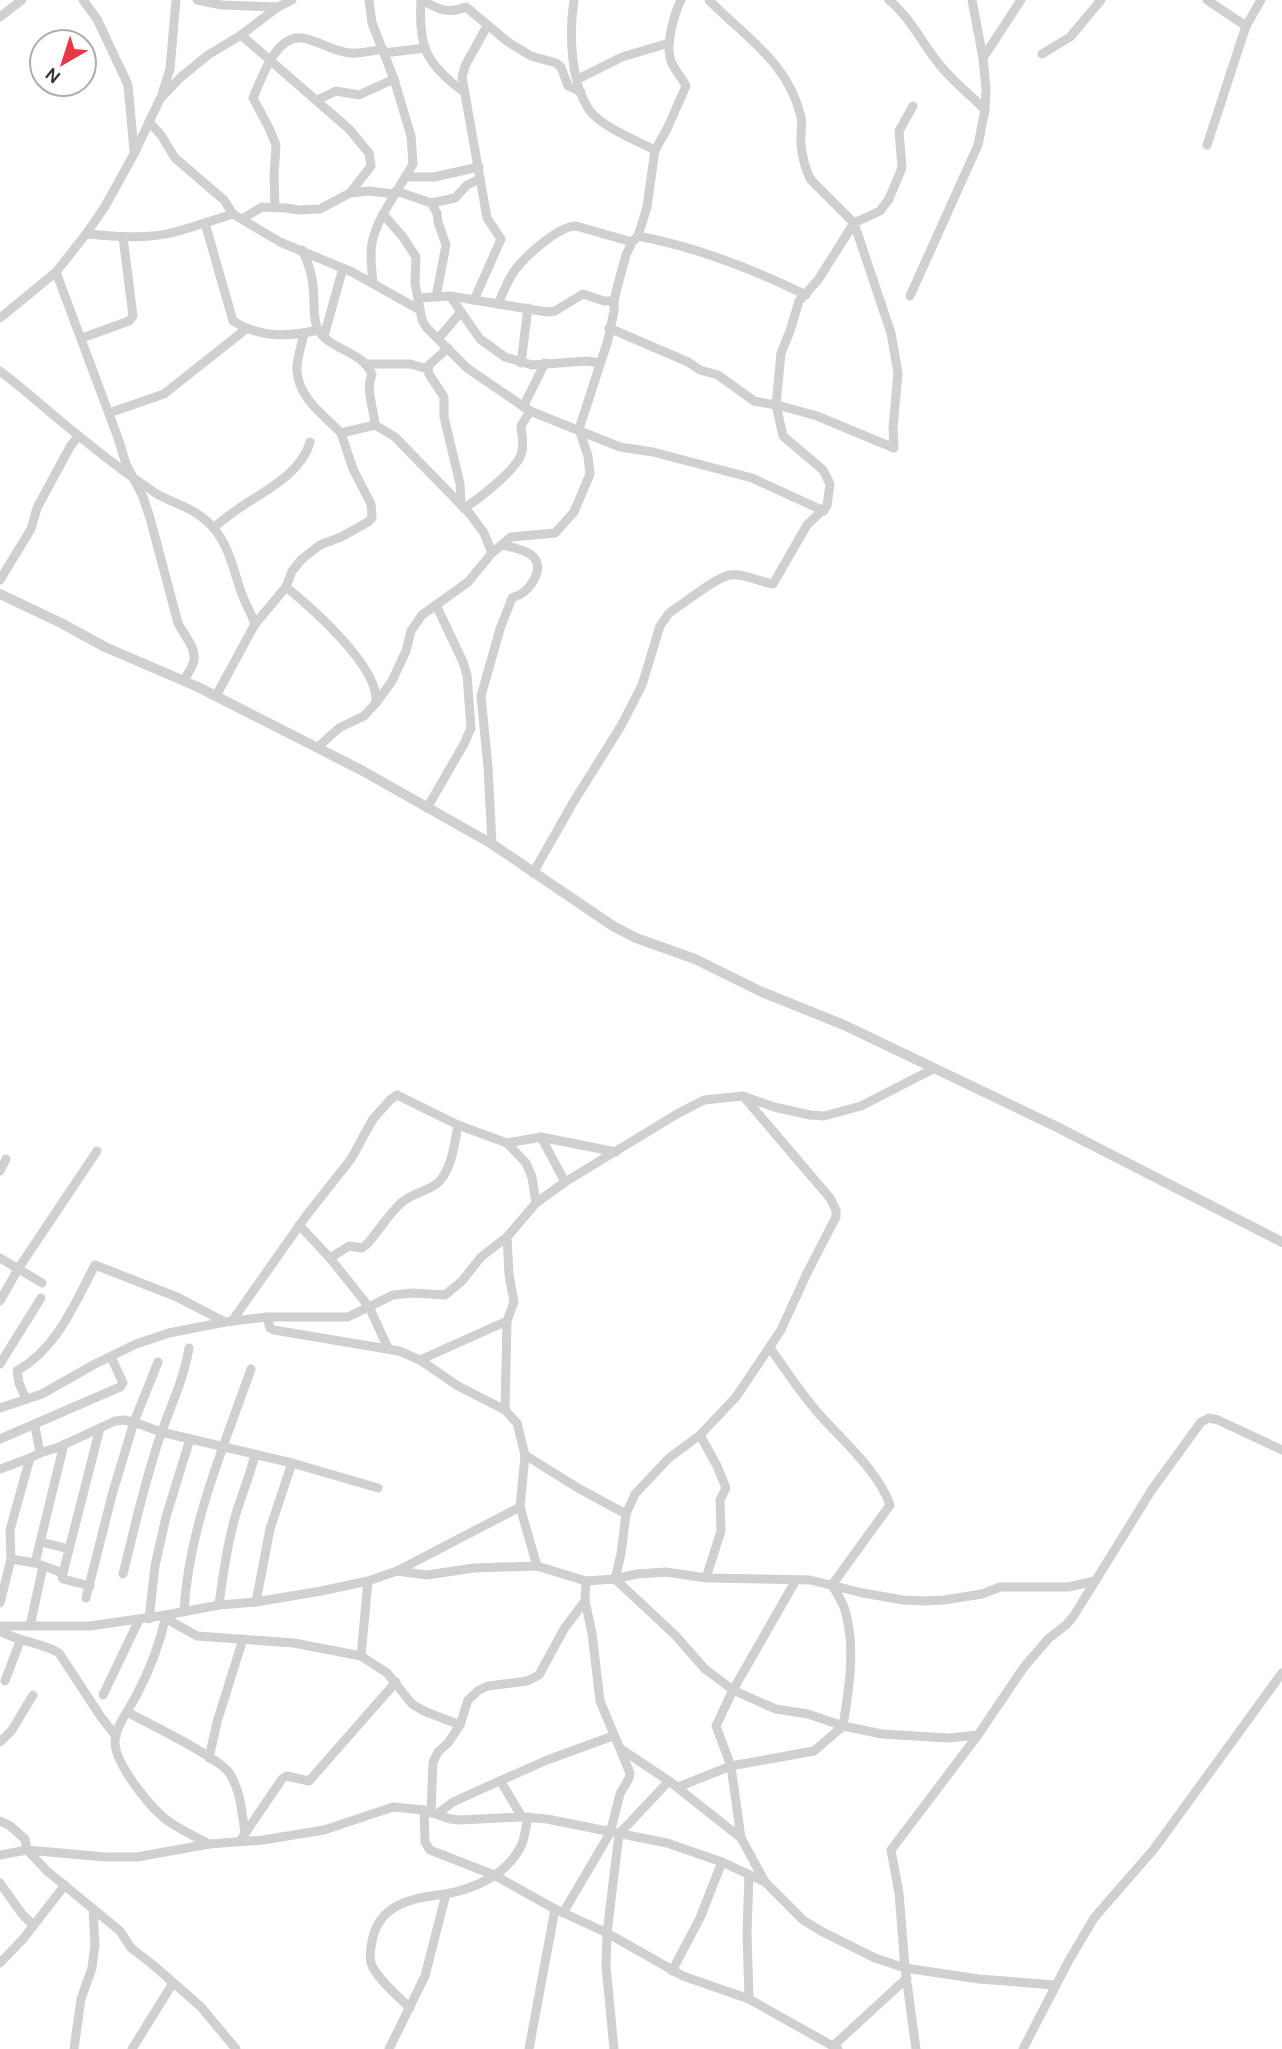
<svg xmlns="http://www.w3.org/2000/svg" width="1282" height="2049" viewBox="0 0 1282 2049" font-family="Karla,sans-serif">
	<rect width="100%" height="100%" fill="#fff"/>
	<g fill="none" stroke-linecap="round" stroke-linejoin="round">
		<g stroke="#d0d0d0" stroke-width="9">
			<polyline points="83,0 97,19 128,85 134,151"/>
			<polyline points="197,0 222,5 278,7"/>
			<polyline points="369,0 372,23 394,79 411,136 413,164 383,214 403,237 416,257 415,283 422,320 426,327 467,368 530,411 620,447 653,452 752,478 824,511"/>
			<path d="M421 0C418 47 426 64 464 92"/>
			<path d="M423 0C438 10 449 14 466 7L508 42 531 56 556 63 561 67 568 86 581 92"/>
			<path d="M574 0C569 32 570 83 590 111 601 126 637 141 655 150"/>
			<path d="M889 0C910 17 922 43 939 64 952 81 971 95 985 110"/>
			<polyline points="1207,0 1246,26"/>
			<polyline points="0,17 22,0"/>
			<polyline points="241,35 349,129 369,153 371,166 350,193"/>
			<polyline points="384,53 425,48"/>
			<polyline points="1042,54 1070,37 1101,0"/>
			<polyline points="983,58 1021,0"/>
			<polyline points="578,79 622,57 669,43"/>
			<polyline points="162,94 170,69 176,0"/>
			<polyline points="317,100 336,91 359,95 394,79"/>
			<polyline points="149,122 161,135 175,158 224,200 233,214 280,242 352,272 420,310"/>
			<polyline points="1207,145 1246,26 1261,0"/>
			<polyline points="405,177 434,177 479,167"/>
			<polyline points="396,191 431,203 455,198 467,185 480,179"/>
			<polyline points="431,203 437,213 438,222 446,245 436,297"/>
			<path d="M275 208 274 176 276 145 269 128 253 98C261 80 275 35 302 38 318 40 333 52 350 53 360 54 372 51 383 49"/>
			<polyline points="242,219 262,207 286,208 299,210 320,209 350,193 369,191 394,194"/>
			<path d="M205 223 233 321C260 338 288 337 318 330"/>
			<path d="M86 234C115 236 145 240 175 232 194 227 214 220 233 214"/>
			<path d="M638 236C696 247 753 269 806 295"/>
			<path d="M302 250C308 262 312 273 313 286 315 300 312 317 318 330 330 350 365 352 372 375 365 387 374 410 375 425"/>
			<path d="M56 272 118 438 126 464 143 497 150 518 178 623C183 634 196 647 194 660 193 667 187 675 183 681"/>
			<path d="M373 283C370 252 368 243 383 214"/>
			<polyline points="450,296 480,339 505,357 532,365 587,361 600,363"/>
			<polyline points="910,296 978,145 985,110 986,89 983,58 972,0"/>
			<polyline points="418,298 450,296 547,312 555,311 583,294 604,301 614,301"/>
			<polyline points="474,300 501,239 487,218 462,77 465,66 487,26"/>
			<path d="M498 304C503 293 507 282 513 273 523 258 558 226 576 226L632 242"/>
			<polyline points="0,318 56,272 86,234 104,208 134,154 160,99 181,77 208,55 241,35 278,7 292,0"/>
			<path d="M609 328 688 362 700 370 718 375 754 401 781 406 817 416 894 448 893 428 898 373 891 333 854 223 811 180C805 169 802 155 801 144 800 135 803 125 801 117 788 62 746 38 709 0"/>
			<path d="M304 333C302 345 296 359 297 371 299 399 324 415 341 433"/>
			<polyline points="324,336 343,268"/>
			<polyline points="82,338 129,321 133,316 123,237"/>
			<polyline points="438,339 461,312"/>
			<polyline points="448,348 429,365 428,369 429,374 444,397 444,417 460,484 461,505"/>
			<polyline points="521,363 528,308"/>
			<polyline points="365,364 410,364 428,369"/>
			<path d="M0 371C27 391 52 415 79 436 101 454 124 472 148 488 170 505 190 503 212 526 228 544 233 567 240 589 244 601 251 613 255 624L216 696"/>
			<polyline points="523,407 545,363"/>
			<polyline points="109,413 164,394 246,329"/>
			<path d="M464 508C479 499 510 474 519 459 525 449 522 437 521 426L530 411"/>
			<path d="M213 528C223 520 233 512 244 505 268 489 302 472 310 442"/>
			<polyline points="0,580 31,529 37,508 71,445 79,436"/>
			<path d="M286 587C312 608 378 666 376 701"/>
			<polyline points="255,624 286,587 292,571 302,559 320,545 341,537 368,522 372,518 371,504 353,469 341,433 375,425 395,437 470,514 484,533 492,553"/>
			<path d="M318 747 339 728 364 716 376 703 392 681 406 651 411 631 422 615 468 582 492 553 511 537 555 533 574 512 590 474 588 456 579 429 608 340 614 311V301L617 288 626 255 632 242 638 236 647 207 655 150 667 129 686 86C682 77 674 70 671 61 665 46 674 14 681 0"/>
			<polyline points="427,808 464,744 471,728 467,675 463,662 436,605"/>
			<path d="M492 844 488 767 481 696 500 629 512 598C515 596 518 596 521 594 534 586 547 562 528 553 521 549 510 547 502 545"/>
			<path d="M533 873 574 801 621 726 642 685 660 626 669 613C682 605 716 577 730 575 744 573 760 582 773 584L807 525 827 506 830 484 823 470 783 436 776 405 781 353 790 331 799 301 818 280 854 223 880 211 889 199 902 168 899 131 913 106"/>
			<polyline points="743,1096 830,1198 836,1210 836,1217 807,1273 781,1330 736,1397 700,1435 669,1458 635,1494 626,1514 621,1554 615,1579 637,1574 666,1572 706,1578 810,1580 863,1593 903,1600 925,1601 944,1600 982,1594 1000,1587 1068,1587 1095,1581"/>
			<polyline points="541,1137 565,1182"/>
			<polyline points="507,1143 541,1137 616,1152"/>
			<polyline points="0,1171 6,1159"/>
			<polyline points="299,1225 330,1258 369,1307 388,1348"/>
			<polyline points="507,1237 509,1275 514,1302 507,1321 505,1410 517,1423 525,1455 520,1507 537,1566"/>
			<polyline points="0,1258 42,1283"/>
			<path d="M330 1258 349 1246 362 1248 366 1245C378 1232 388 1215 401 1203 414 1192 423 1193 435 1185 451 1175 455 1142 458 1125"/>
			<polyline points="0,1301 18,1269 97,1151"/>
			<polyline points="267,1317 270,1328 274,1330 399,1351 420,1360 458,1386 505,1410"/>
			<polyline points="232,1321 306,1216 351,1159 373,1119 390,1100 397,1095 458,1125 507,1143 526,1163 532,1177 536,1203"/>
			<polyline points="420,1360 507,1321"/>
			<polyline points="0,1364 41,1298"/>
			<path d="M26 1399 19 1383 17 1371C57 1348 74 1305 95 1265L177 1297 225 1322"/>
			<polyline points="0,1408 42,1394 93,1365 136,1344 169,1333 225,1322 267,1317 348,1317 393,1295 413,1293 445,1295 462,1281 481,1257 507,1237 536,1203 565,1182 677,1114 704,1100 743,1096 774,1107 810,1115 824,1116 861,1106 933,1069"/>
			<polyline points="700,1435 717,1466 726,1488 720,1500 721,1531 706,1578"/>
			<polyline points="0,1439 120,1387 123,1383 111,1357"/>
			<polyline points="40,1453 59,1447 115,1421 124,1420 134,1422 161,1432 292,1463 378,1488"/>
			<polyline points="525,1455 578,1488 626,1514"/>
			<polyline points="0,1469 30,1458"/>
			<polyline points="41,1542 69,1549"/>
			<polyline points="11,1559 35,1563 63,1573"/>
			<polyline points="35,1563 64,1444"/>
			<polyline points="397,1571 520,1507"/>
			<path d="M123 1574C135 1527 145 1478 162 1431 172 1403 184 1378 189 1348"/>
			<polyline points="90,1586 63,1579 62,1577 100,1428"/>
			<polyline points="86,1598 112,1495 134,1422 158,1362"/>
			<polyline points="256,1602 270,1529 292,1463"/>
			<polyline points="0,1603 11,1559 10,1530 30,1458 40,1453 35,1426"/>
			<path d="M219 1605C223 1572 228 1539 238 1507 244 1489 251 1472 255 1454"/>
			<path d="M184 1612C188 1529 224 1446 251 1369"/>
			<polyline points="165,1618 197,1636 294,1643 361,1656 387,1673 412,1704 424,1711 460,1725 468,1700 479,1690 488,1686 527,1681 539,1675 564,1629 585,1601"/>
			<polyline points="149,1619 155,1566 166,1517 190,1439"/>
			<polyline points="0,1626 90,1626 166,1615"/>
			<polyline points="30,1626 43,1566"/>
			<path d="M0 1631C19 1642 43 1643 59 1653L101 1717 116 1736"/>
			<polyline points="361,1656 368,1581"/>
			<polyline points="5,1681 20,1641"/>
			<polyline points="103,1695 139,1620"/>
			<path d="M127 1712C147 1723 221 1758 230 1774 241 1792 242 1814 245 1833"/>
			<polyline points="0,1742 12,1730 33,1695"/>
			<polyline points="621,1749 669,1781"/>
			<polyline points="209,1758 217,1722 243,1639"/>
			<polyline points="501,1782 522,1817"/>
			<path d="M678 1787 731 1766 814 1751 843 1726C849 1688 856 1648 845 1610 842 1601 837 1593 832 1585L890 1505C879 1472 842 1440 819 1414 801 1394 786 1370 770 1348"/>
			<polyline points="424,1810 425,1842 430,1850 494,1875 555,1909 607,1933 683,1976 749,1999 838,2049"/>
			<polyline points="431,1813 433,1762 438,1752 448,1743 460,1725"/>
			<polyline points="437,1814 453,1802 475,1792 547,1760 613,1736"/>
			<polyline points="0,1821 9,1825 25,1839 27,1850 47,1871 120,1931 131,1948 152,1964 201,2007 236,2049"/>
			<polyline points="240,1841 282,1779 287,1776 309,1781 396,1682"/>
			<path d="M209 1844C196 1837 183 1831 171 1823 152 1811 113 1762 115 1740 117 1724 129 1710 136 1696 150 1670 160 1644 166 1615L219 1605 256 1602 321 1591 368 1581 397 1571 427 1575 474 1568 537 1566 586 1581 615 1579 675 1635 705 1669 733 1690 764 1704 776 1709 808 1714 843 1726 882 1734 948 1738 978 1735 1024 1667 1049 1638 1066 1625 1073 1617 1151 1491 1201 1422 1209 1418 1218 1420 1282 1450"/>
			<polyline points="0,1855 27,1850 105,1857 137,1857 209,1844 263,1840 324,1830 393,1807 424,1810 450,1819 460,1820 522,1817 547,1819 667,1843 722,1862 765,1882 803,1920 821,1931 875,1958 905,1968 979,1979 1055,1985"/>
			<polyline points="749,1875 747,1933 749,1999"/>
			<polyline points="765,1882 741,1838 731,1766 716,1726 733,1690 796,1580"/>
			<polyline points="0,1883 22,1914 33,1925"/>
			<polyline points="563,1913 610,1833 620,1794 629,1778 630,1773 600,1701 592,1633 585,1601 586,1581"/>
			<polyline points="0,1963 23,1939 65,1885"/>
			<polyline points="672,1971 700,1918 722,1862"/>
			<path d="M410 2008C400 1998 375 1977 371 1963 369 1955 371 1945 373 1937 381 1903 416 1897 446 1894"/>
			<polyline points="833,2046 907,1978"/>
			<polyline points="74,2049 81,1999 92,1968 95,1945 93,1909"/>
			<polyline points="132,2049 173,1983"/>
			<path d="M389 2049 425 1976 446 1894C476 1888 508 1874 522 1844 525 1836 526 1826 528 1817"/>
			<polyline points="529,2049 555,1909"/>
			<polyline points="614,2049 606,1966 607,1933 619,1834 669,1781 741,1838"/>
			<polyline points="916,2049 905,1968 899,1893 891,1850 978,1735"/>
			<polyline points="1023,2049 1068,1962 1094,1918 1154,1849 1282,1673"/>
		</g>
		<polyline stroke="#d0d0d0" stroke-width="10" points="0,594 61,623 105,647 198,687 363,771 492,844 613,926 636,938 695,959 762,992 844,1025 1057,1127 1282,1242"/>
	</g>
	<g transform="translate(63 63) rotate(219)"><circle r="33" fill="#ffffff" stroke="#adadad" stroke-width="2"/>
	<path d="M0-5L12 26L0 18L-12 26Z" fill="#e63946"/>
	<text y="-10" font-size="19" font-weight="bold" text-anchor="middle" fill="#333333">N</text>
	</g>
</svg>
